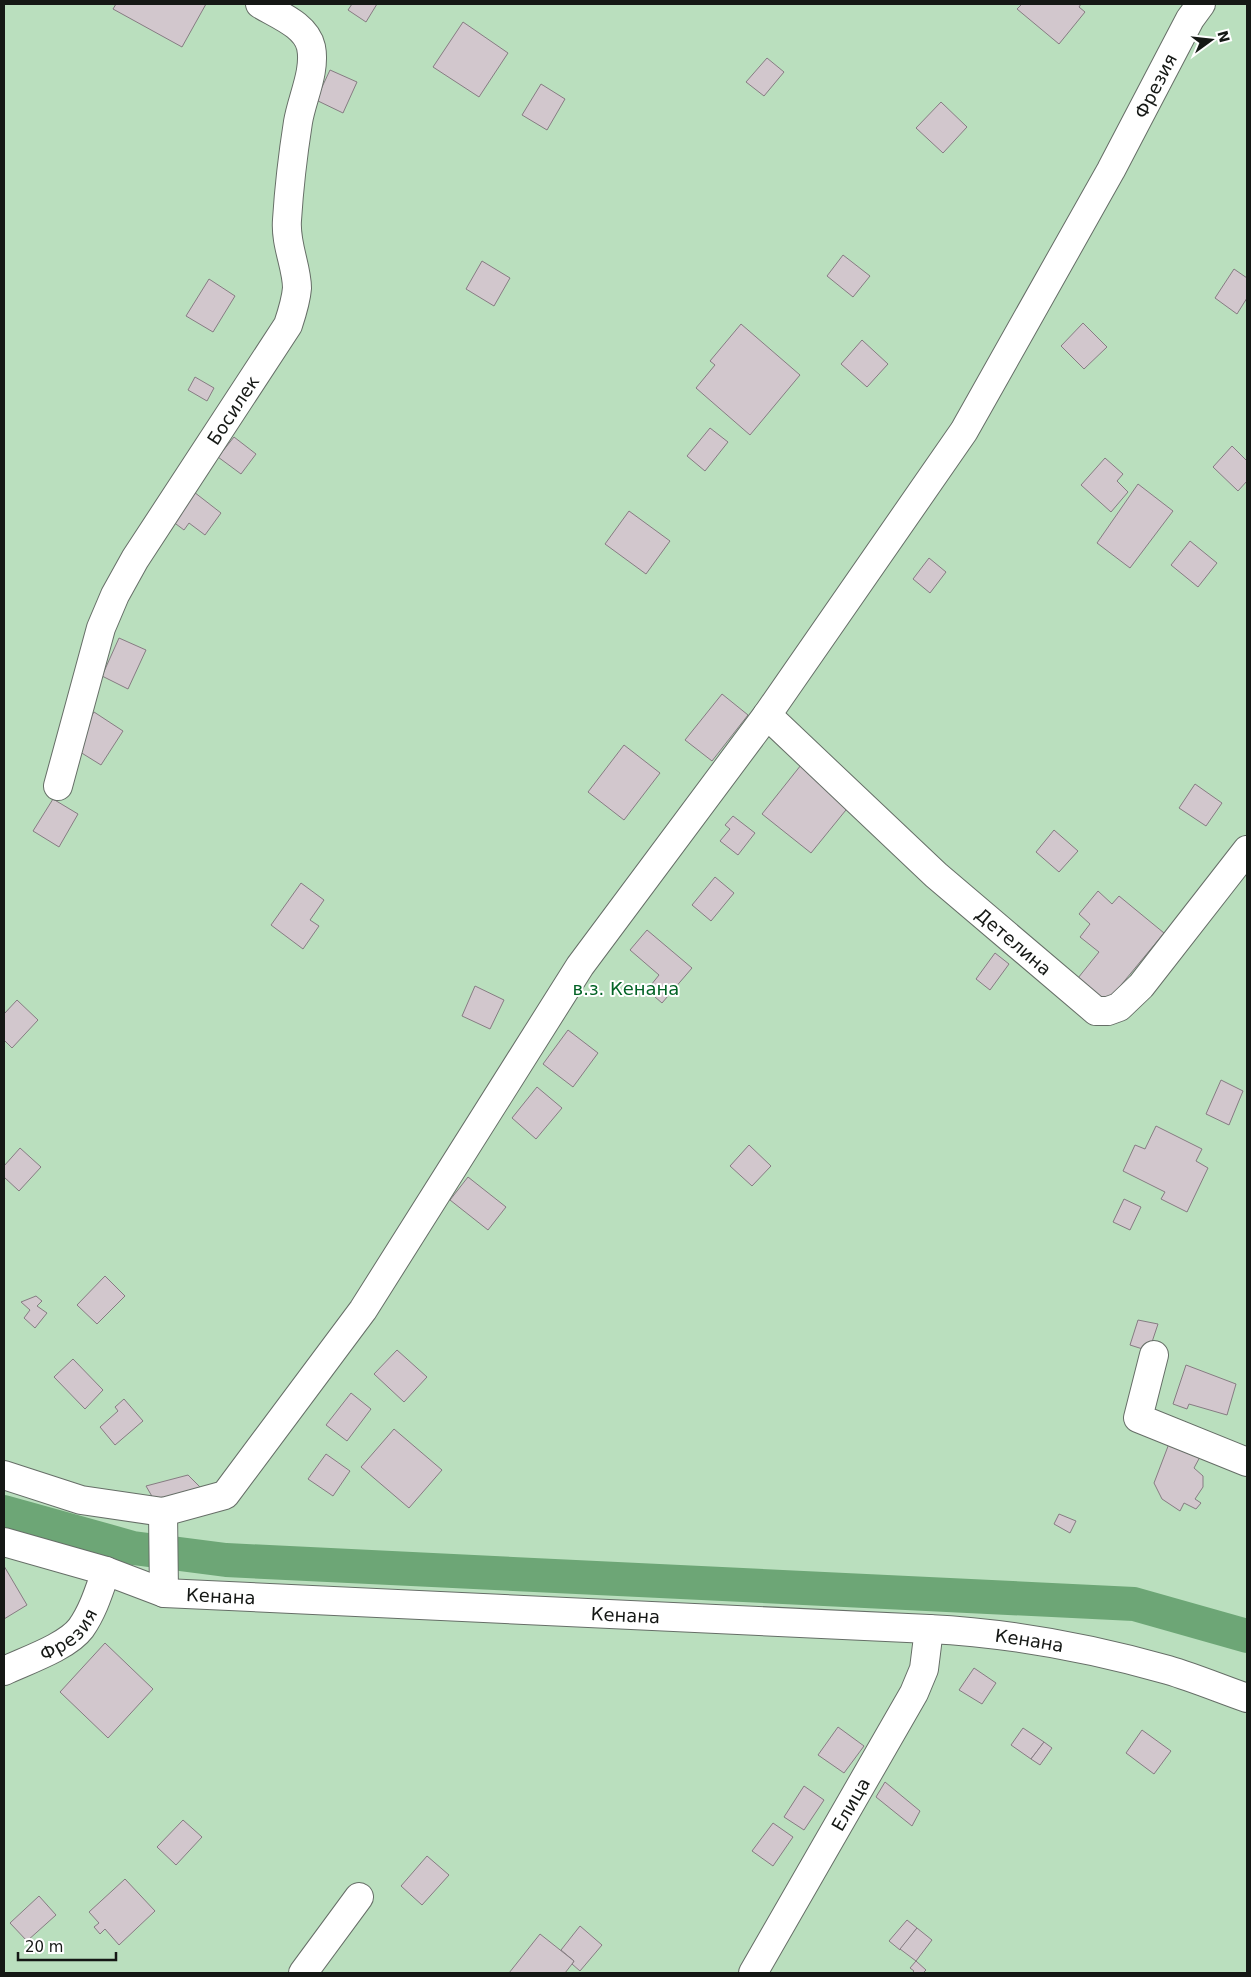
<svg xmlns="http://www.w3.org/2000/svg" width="1251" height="1977" viewBox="0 0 1251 1977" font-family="'DejaVu Sans',sans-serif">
	<rect width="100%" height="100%" fill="#dde6de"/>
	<rect fill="#badfbe" x="4" y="4" width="1243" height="1969"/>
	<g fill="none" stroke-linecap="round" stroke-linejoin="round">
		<polyline stroke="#6da676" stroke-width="34" points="4,1512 133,1548 226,1560 1134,1604 1247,1636"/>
	</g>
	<g fill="#d2c7cd" stroke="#867c82">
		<polygon points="116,4 206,4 182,47 113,9"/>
		<polygon points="352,4 377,4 366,22 348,10"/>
		<polygon points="1022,4 1081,4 1079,7 1085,12 1059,44 1017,9"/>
		<polygon points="463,22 508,53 479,97 433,67"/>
		<polygon points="767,58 784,72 764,96 746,82"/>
		<polygon points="330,70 357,82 343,113 316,100"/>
		<polygon points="541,84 565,99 547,130 522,115"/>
		<polygon points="941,102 967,127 943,153 916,128"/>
		<polygon points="843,255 870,276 853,297 827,276"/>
		<polygon points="482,261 510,278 494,306 466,289"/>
		<polygon points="1234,269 1247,278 1247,298 1237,314 1215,298"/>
		<polygon points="209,279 235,296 213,332 186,316"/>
		<polygon points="1083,323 1107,347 1084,369 1061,346"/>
		<polygon points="741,324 800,375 750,435 696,388 715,365 710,361"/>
		<polygon points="862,340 888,364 867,387 841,364"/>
		<polygon points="195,377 214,388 207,401 188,390"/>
		<polygon points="710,428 728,442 705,471 687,456"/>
		<polygon points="234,437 256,454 241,474 218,457"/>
		<polygon points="1232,446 1247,461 1247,481 1238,491 1213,467"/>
		<polygon points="1105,458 1123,474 1117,481 1128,492 1111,512 1081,485"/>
		<polygon points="1138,484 1173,511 1130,568 1097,543"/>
		<polygon points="194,492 221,513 205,535 189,523 184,530 172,521"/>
		<polygon points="629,511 670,541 646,574 605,544"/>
		<polygon points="1190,541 1217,563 1198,587 1171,565"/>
		<polygon points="929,558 946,572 930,593 913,579"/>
		<polygon points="119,638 146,650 128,689 102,676"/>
		<polygon points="722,694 748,715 712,761 685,740"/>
		<polygon points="94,712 123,731 101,765 72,747"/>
		<polygon points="624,745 660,773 624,820 588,792"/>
		<polygon points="801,765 850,805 811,853 762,814"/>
		<polygon points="1195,784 1222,803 1206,826 1179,808"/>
		<polygon points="53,799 78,814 59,847 33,831"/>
		<polygon points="733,816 755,833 738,855 720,841 730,829 725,825"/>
		<polygon points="1054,830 1078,851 1059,872 1036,852"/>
		<polygon points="715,877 734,893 711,921 692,905"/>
		<polygon points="301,883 324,900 310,920 319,926 303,949 271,925"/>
		<polygon points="1098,891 1112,904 1119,896 1164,933 1107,1002 1078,978 1099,952 1080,937 1090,924 1079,914"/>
		<polygon points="647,930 692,968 662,1003 647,990 659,975 630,950"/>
		<polygon points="995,953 1009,964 990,990 976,979"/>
		<polygon points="475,986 504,1000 490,1029 462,1016"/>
		<polygon points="17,1000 38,1020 12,1048 4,1040 4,1014"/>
		<polygon points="568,1030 598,1053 573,1087 543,1064"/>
		<polygon points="1221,1080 1243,1091 1229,1125 1206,1114"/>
		<polygon points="537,1087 562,1108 536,1139 512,1118"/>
		<polygon points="1156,1126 1202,1149 1196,1161 1208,1168 1187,1212 1161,1199 1165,1192 1123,1171 1135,1145 1145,1149"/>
		<polygon points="749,1145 771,1166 752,1186 730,1166"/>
		<polygon points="20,1148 41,1167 19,1191 4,1177 4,1166"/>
		<polygon points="468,1177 506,1207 488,1230 450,1200"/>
		<polygon points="1124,1199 1141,1207 1130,1230 1113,1222"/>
		<polygon points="105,1276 125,1296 97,1324 77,1305"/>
		<polygon points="36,1296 42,1301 37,1306 47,1313 35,1328 24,1318 30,1310 21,1302"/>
		<polygon points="1138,1320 1158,1324 1149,1351 1130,1345"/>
		<polygon points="397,1350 427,1377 404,1402 374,1374"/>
		<polygon points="73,1359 103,1390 85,1409 54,1377"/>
		<polygon points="1186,1365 1236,1384 1227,1415 1189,1404 1187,1409 1173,1404"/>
		<polygon points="351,1393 371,1409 347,1441 326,1425"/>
		<polygon points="124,1399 143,1421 115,1445 100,1427 118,1411 115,1407"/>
		<polygon points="394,1429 442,1470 409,1508 361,1467"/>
		<polygon points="1170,1441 1201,1455 1194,1468 1203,1476 1203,1487 1195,1499 1201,1503 1196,1509 1184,1503 1180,1511 1162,1499 1154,1483"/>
		<polygon points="326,1454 350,1471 333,1496 308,1479"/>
		<polygon points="188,1475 206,1493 157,1505 146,1486"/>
		<polygon points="1059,1514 1076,1521 1070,1533 1054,1524"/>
		<polygon points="4,1566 27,1605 4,1619"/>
		<polygon points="105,1643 153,1689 108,1738 60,1692"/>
		<polygon points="974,1668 996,1683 982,1704 959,1690"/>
		<polygon points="838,1727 864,1746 844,1773 818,1755"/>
		<polygon points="1023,1728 1044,1742 1031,1759 1011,1745"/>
		<polygon points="1142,1730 1171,1751 1154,1774 1126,1753"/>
		<polygon points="1044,1742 1052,1748 1040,1765 1031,1759"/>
		<polygon points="885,1782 920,1811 912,1826 876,1797"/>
		<polygon points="804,1786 824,1800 804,1830 784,1817"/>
		<polygon points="183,1820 202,1837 176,1865 157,1847"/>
		<polygon points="773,1823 793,1837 773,1866 752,1851"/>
		<polygon points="427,1856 449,1875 422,1905 401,1886"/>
		<polygon points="125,1879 155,1911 119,1945 105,1929 100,1934 94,1927 99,1923 89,1912"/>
		<polygon points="39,1896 56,1915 27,1941 10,1923"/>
		<polygon points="907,1920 917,1928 900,1950 889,1941"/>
		<polygon points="580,1926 602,1945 580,1971 572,1964 574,1961 561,1950"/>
		<polygon points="917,1928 932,1940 916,1961 900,1949"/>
		<polygon points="540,1934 574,1961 572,1964 565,1973 509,1973"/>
		<polygon points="916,1961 926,1970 923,1973 912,1973 914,1971 910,1968"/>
	</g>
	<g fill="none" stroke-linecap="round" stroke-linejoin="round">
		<defs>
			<g id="minor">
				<path id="s1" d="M767 715 936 875 1096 1011H1108L1119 1007 1141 986 1247 850"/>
				<path id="s2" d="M58 786 101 628 115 595 135 559 288 325C292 313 296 301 297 288 297 267 285 244 287 220 289 188 293 154 298 122 302 98 316 71 311 47 306 25 278 15 260 4"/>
				<polyline points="1154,1355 1138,1418 1247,1462"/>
				<path id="s3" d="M4 1475 81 1500 163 1512 225 1495 363 1310 580 966 767 715 964 431 1111 170 1190 19 1201 4"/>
				<polyline points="163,1512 164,1593"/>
				<path id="s4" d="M4 1542 106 1571 164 1593 929 1629C1010 1633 1090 1648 1168 1670 1195 1678 1221 1689 1247 1698"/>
				<path id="s5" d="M4 1671C25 1661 67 1647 81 1628 93 1611 99 1591 106 1571"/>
				<polyline points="303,1973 359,1897"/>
				<path id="s6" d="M753 1973 914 1693 924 1669 929 1629"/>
			</g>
		</defs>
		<use href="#minor" stroke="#666e67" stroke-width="30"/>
		<use href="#minor" stroke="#fff" stroke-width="28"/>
	</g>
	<g text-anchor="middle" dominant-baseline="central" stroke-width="4" stroke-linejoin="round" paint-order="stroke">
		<g font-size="18" fill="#151815" stroke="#fff">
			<text stroke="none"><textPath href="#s3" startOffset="1919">Фрезия</textPath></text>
			<text stroke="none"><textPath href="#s2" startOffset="419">Босилек</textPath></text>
			<text stroke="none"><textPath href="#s1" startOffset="335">Детелина</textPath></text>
			<text stroke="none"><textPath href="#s4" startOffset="225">Кенана</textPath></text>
			<text stroke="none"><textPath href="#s4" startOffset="630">Кенана</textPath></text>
			<text stroke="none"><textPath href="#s5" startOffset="75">Фрезия</textPath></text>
			<text stroke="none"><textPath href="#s4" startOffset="1035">Кенана</textPath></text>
			<text stroke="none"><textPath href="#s6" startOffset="195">Елица</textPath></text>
		</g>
		<g font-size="18" fill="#036326" stroke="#fff">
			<text x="626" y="988">в.з. Кенана</text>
		</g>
	</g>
	<rect width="1251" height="1977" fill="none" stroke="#151815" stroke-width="10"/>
	<g transform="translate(1211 40) rotate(75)" stroke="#ffffff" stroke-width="4" paint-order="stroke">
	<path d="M0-4L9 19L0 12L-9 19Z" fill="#151815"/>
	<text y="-8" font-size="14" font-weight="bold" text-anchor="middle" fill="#151815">N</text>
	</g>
	<path d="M18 1952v8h98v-8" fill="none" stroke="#151815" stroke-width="2.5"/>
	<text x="25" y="1952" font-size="15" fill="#151815" stroke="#ffffff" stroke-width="4" paint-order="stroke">20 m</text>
</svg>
